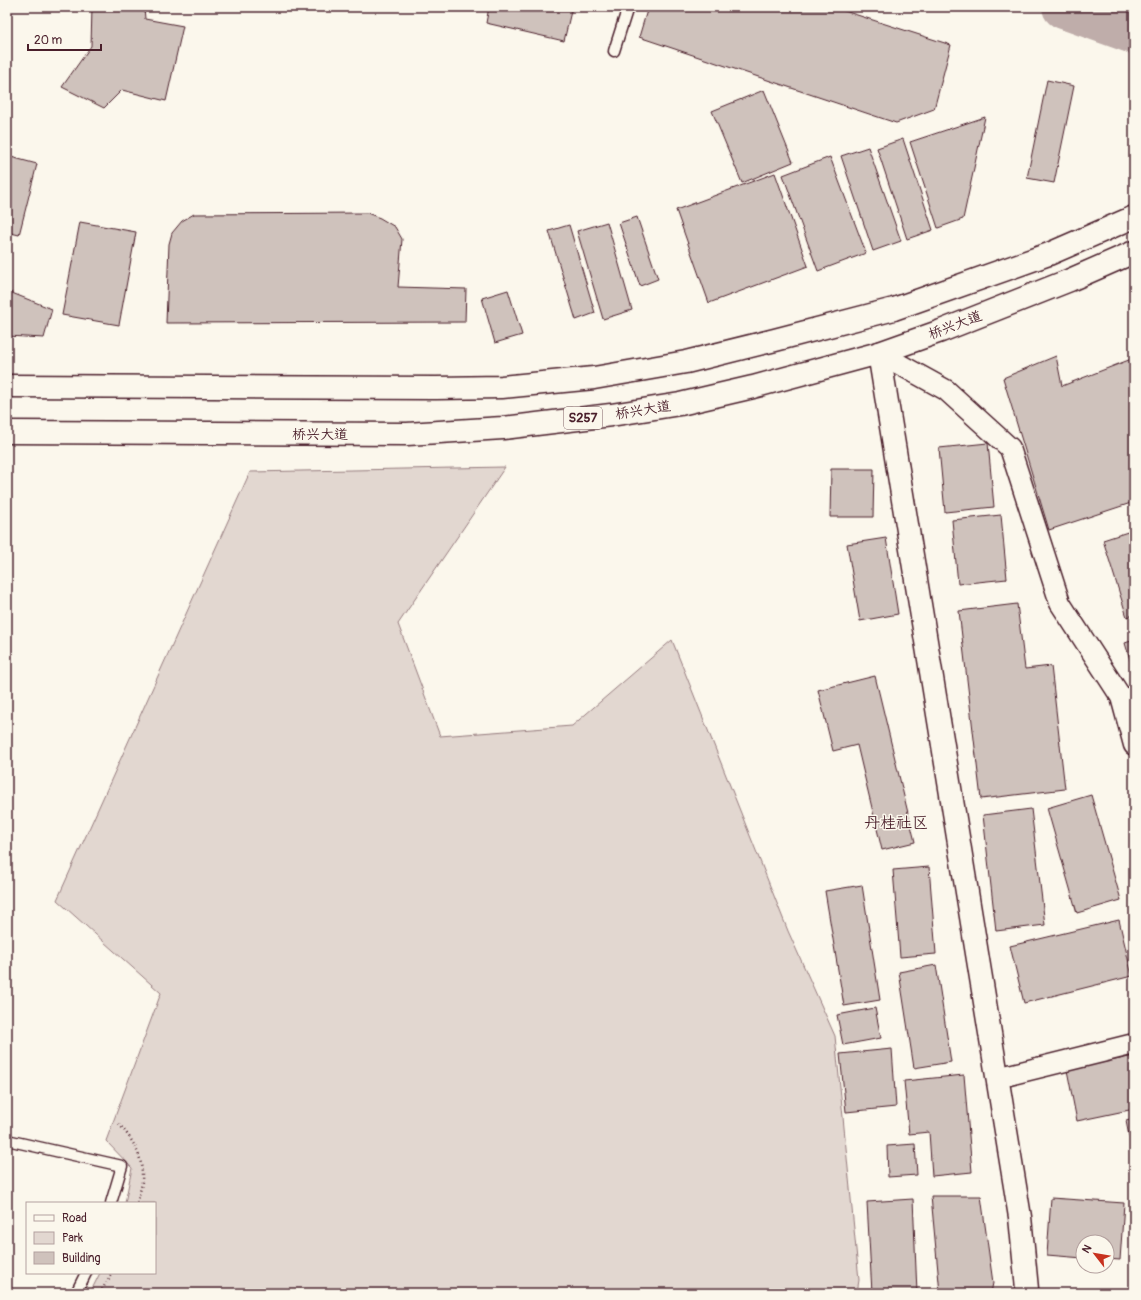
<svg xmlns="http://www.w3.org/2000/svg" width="1141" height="1300" viewBox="0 0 1141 1300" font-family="Pangolin,'LXGW WenKai TC',sans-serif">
	<rect width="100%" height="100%" fill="#fbf7ec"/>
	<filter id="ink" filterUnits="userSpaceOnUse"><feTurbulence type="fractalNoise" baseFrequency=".025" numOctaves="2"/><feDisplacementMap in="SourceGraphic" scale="8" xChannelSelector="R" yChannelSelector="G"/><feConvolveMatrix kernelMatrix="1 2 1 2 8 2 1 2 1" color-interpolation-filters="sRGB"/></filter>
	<g filter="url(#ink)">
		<polygon fill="#e2d7d0" stroke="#967b7e" points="505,467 398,624 440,736 572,726 672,640 788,931 835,1036 859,1280 857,1293 90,1293 100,1273 155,1273 155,1203 125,1203 132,1168 106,1141 161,993 57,900 250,472"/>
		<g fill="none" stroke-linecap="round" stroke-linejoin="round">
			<polyline stroke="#bfadaa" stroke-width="44" points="1064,7 1134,32"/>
		</g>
		<g fill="#cfc2bc" stroke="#4a1f2b">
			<polygon points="92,7 144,7 145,19 183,26 166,101 122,90 104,108 62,87 91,46"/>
			<polygon points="489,7 572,7 564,41 486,23"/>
			<polygon points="648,7 832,7 951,45 934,109 896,123 639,37"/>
			<polygon points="1047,80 1074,86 1054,183 1027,178"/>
			<polygon points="764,90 793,162 742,183 712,111"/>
			<polygon points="985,117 963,219 938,228 910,142"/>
			<polygon points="903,139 933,230 907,239 877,148"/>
			<polygon points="868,147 901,241 873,251 841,156"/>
			<polygon points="7,156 37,164 19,235 7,232"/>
			<polygon points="830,157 866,253 818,271 783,175"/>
			<polygon points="775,173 808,266 709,303 676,210"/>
			<polygon points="367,213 380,218 395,227 402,239 398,287 466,289 465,322 166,323 169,244 172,233 182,221 194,214"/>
			<polygon points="637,217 658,279 640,286 619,223"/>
			<polygon points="80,222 136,232 119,325 62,315"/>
			<polygon points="607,222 632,310 603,319 577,231"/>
			<polygon points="569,225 595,313 576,320 549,231"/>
			<polygon points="508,290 522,335 495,343 482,298"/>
			<polygon points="7,291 52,309 44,338 7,336"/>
			<polygon points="1056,356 1062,386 1134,358 1134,502 1049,530 1003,378"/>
			<polygon points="988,443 994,507 945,512 939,448"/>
			<polygon points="831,469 874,469 873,517 830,517"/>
			<polygon points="1001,515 1007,579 958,584 952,520"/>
			<polygon points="1134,530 1134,615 1127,617 1103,540"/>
			<polygon points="886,538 898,614 860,621 847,544"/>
			<polygon points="1017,604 1025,669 1051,666 1065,789 981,799 959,611"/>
			<polygon points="1134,640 1134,673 1125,643"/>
			<polygon points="875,676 915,842 882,850 857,745 833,751 818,690"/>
			<polygon points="1091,795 1121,900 1077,913 1047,808"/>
			<polygon points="1031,809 1045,925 996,931 983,815"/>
			<polygon points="929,867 936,954 900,957 893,870"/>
			<polygon points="862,885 880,1000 844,1006 825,891"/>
			<polygon points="1119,920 1132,976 1024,1003 1010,946"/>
			<polygon points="936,965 951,1062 914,1068 899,972"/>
			<polygon points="875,1008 881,1038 843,1045 837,1015"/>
			<polygon points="892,1049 896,1107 846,1112 840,1054"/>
			<polygon points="1134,1056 1134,1109 1077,1121 1067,1070"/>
			<polygon points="964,1075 972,1172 932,1176 929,1132 909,1134 904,1081"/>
			<polygon points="1134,1119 1134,1161 1126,1121"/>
			<polygon points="915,1144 917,1175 888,1177 887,1146"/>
			<polygon points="931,1196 981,1196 993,1283 991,1293 940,1293"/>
			<polygon points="1051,1198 1124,1203 1120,1260 1107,1259 1107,1242 1083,1242 1083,1258 1047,1255"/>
			<polygon points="913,1199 917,1293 872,1293 867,1202"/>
		</g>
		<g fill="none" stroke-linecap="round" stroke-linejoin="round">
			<defs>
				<g id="lane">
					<polyline points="614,51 628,7"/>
					<polyline points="7,1140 122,1166 111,1203"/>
					<polyline points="76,1293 86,1273"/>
				</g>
				<g id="street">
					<polyline points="879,353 946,390 1010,448 1060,603 1121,697 1134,745"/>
					<polyline points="997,1078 1134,1044"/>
				</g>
				<polyline id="secondary" points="879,353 1020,1217 1027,1289 1026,1293"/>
				<g id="primary">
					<polyline points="7,386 436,388 502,387 594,378 686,362 775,340 894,309 1049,254 1134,217"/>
					<polyline points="7,432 407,434 503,428 611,415 680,404 753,387 879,353 941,331 1070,280 1134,252"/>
				</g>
			</defs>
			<use href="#lane" stroke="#4a1f2b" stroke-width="13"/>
			<use href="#street" stroke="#4a1f2b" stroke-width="23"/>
			<use href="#secondary" stroke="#4a1f2b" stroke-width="25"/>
			<use href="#primary" stroke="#4a1f2b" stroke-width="25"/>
			<g stroke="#4a1f2b" stroke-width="2.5" stroke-dasharray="1 3" stroke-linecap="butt">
				<path d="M119 1124C132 1139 142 1154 142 1175 143 1184 139 1194 137 1203"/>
				<polyline points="100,1293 112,1273"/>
			</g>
			<use href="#lane" stroke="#fbf7ec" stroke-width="10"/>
			<use href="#street" stroke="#fbf7ec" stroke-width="20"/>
			<use href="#secondary" stroke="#fbf7ec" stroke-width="22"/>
			<use href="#primary" stroke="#fbf7ec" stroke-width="22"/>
		</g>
	</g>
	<g text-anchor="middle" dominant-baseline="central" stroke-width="3" stroke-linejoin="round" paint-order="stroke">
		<rect fill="#fbf7ec" stroke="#7f6065" stroke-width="1" x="564" y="407" width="38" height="22" rx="3"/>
		<g font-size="13" font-weight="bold" fill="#4a1f2b">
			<text x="583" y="418">S257</text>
		</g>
		<g font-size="14" fill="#4a1f2b" stroke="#fbf7ec">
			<text transform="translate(955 325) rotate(-21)">桥兴大道</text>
			<text transform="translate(643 410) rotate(-9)">桥兴大道</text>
			<text x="320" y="434">桥兴大道</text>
		</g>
		<g font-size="16" fill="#4a1f2b" stroke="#fbf7ec">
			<text x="896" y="823">丹桂社区</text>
		</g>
	</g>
	<rect width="1141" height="1300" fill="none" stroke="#fbf7ec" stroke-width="24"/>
	<rect x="12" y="12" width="1117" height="1276" fill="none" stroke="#4a1f2b" stroke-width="1.5" filter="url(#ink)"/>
	<rect x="26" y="1202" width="130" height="72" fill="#fbf7ec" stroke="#b4a19f"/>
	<rect x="34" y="1215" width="20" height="6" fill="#fbf7ec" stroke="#b4a19f"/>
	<text x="62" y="1222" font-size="12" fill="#4a1f2b">Road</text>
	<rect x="34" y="1232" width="20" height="12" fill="#e2d7d0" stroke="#b4a19f"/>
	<text x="62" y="1242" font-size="12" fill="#4a1f2b">Park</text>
	<rect x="34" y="1252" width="20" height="12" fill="#cfc2bc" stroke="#b4a19f"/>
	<text x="62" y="1262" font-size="12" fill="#4a1f2b">Building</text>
	<g transform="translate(1095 1254) rotate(301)"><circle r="19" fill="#fbf7ec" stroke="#b4a19f"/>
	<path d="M0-3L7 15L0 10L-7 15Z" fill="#c8321e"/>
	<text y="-6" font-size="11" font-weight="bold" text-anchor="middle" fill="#4a1f2b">N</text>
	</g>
	<path d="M28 44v6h73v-6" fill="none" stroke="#4a1f2b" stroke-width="2"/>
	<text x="34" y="44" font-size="12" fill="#4a1f2b" stroke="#fbf7ec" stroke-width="3" paint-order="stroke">20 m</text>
</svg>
